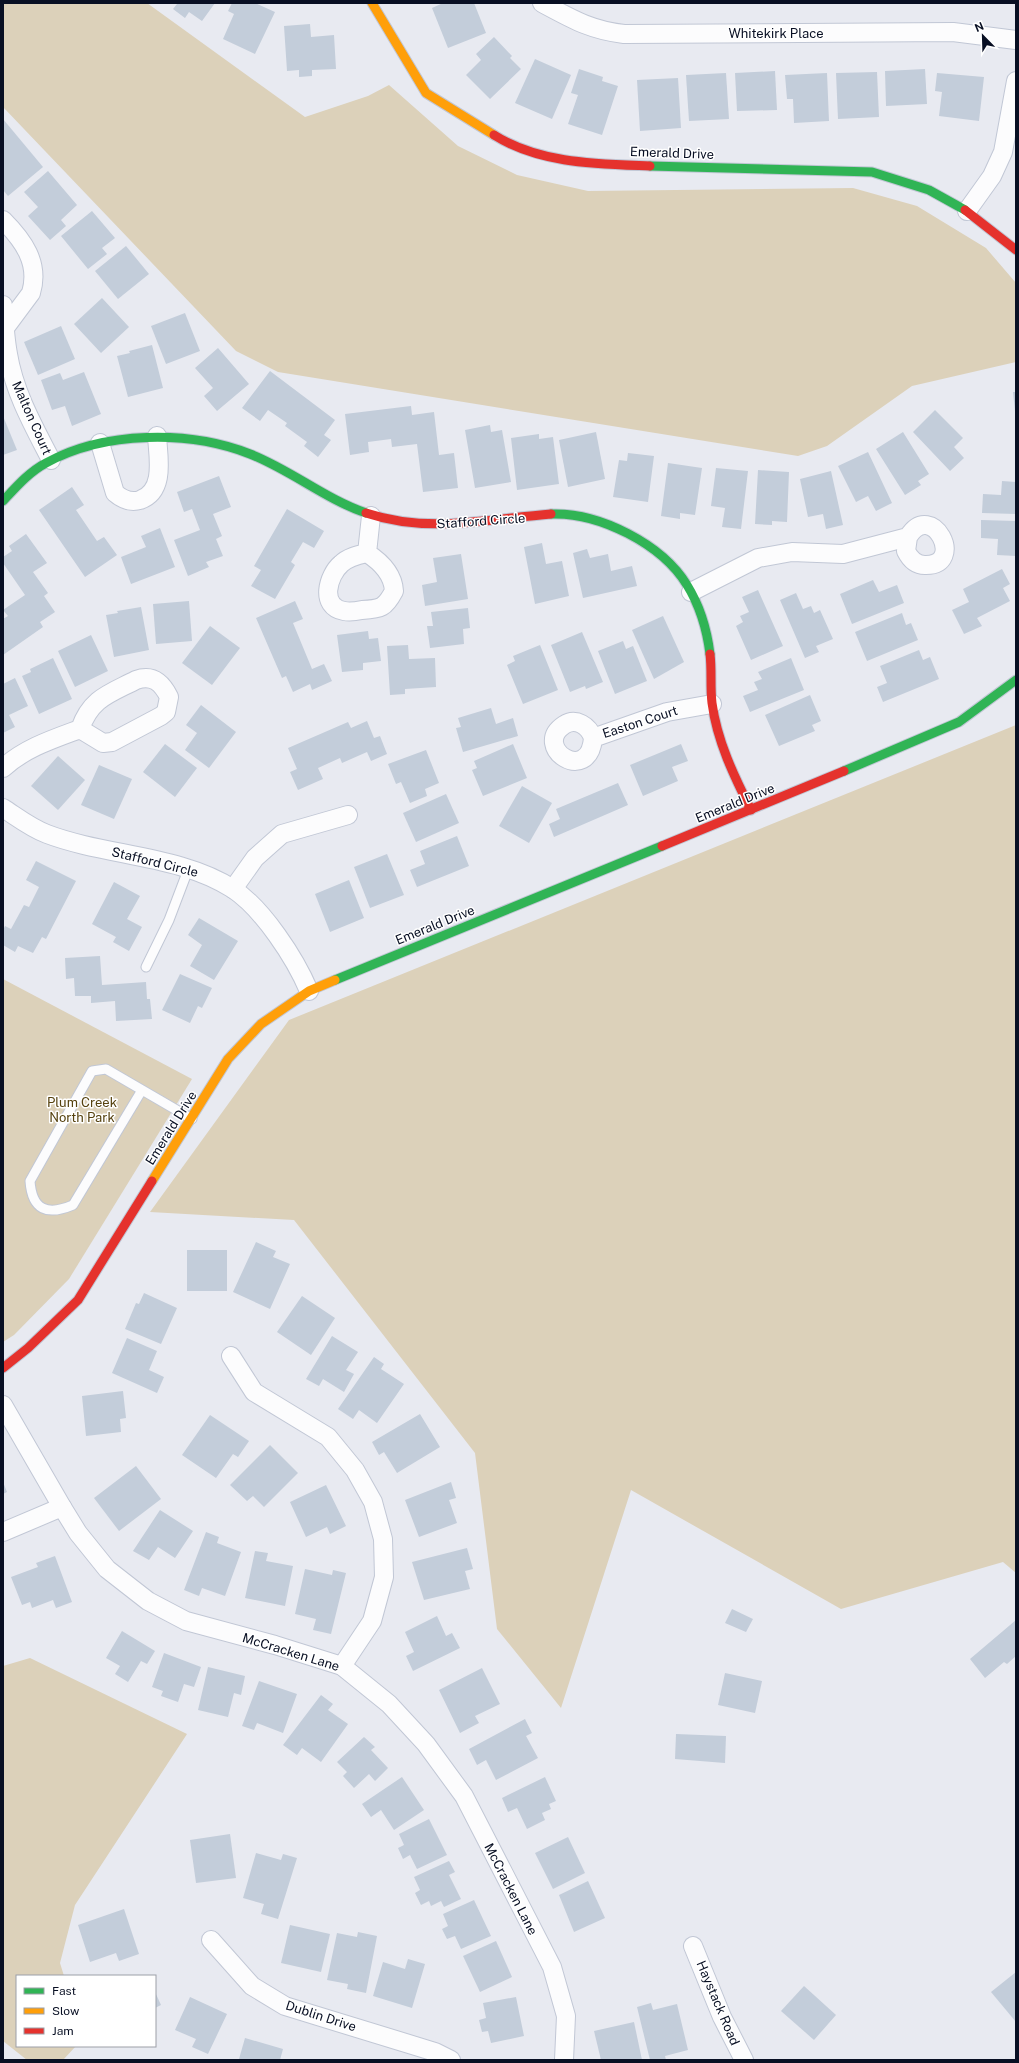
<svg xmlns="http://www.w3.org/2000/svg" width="1019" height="2063" viewBox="0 0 1019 2063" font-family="'Public Sans',sans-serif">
	<rect width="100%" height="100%" fill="#e8eaf1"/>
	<g fill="#dcd1ba">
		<polygon points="3,3 147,3 305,117 368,96 389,85 458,146 517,175 588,191 853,188 917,206 986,248 1016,283 1016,362 912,386 827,446 798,456 278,372 236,351 3,107"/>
		<polygon points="1016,725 1016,1573 1003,1562 841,1609 631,1490 561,1708 497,1629 475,1453 294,1220 150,1212 289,1020"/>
		<polygon points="3,979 192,1079 69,1279 14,1335 3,1342"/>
		<polygon points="30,1658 187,1734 75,1905 60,1963 64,1976 17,1976 17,2046 76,2046 63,2060 27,2060 3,2041 3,1666"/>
	</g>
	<g fill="#c3cdda">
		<polygon points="175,3 215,3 202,21 189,12 185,18 173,9 177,4"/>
		<polygon points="232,3 255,3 275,12 255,54 223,39 234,14 228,11"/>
		<polygon points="443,3 474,3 486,33 448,48 432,8"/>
		<polygon points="310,24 311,37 334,35 336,69 312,70 312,76 299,77 299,70 287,71 284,26"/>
		<polygon points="494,37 512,56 510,58 521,69 490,99 466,75 481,60 476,54"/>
		<polygon points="535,59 571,75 552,119 515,103"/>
		<polygon points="579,69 603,77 602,81 618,86 602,135 568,124 578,95 571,93"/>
		<polygon points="925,69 927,104 886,106 885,71"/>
		<polygon points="775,71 777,110 737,111 735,73"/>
		<polygon points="877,72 879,117 838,119 836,73"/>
		<polygon points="726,73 729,119 689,121 686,75"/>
		<polygon points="827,73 829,121 794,123 793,99 787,99 785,75"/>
		<polygon points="937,73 984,77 979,121 939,116 942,92 935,91"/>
		<polygon points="678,78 681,128 640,131 637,80"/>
		<polygon points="3,119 43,167 8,196 3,190"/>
		<polygon points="48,171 77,205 61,220 66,226 50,240 28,216 38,207 24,192"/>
		<polygon points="92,211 115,238 102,248 107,254 88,269 61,236"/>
		<polygon points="126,246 149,274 118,299 95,271"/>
		<polygon points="102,298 129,327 101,353 74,324"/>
		<polygon points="185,313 200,351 166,364 151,326"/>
		<polygon points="61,326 75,359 38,375 24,342"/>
		<polygon points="152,345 163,388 128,397 117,356 130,353 129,351"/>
		<polygon points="218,348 249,384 217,411 204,396 213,388 195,368"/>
		<polygon points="270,371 335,420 324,435 331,440 318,457 304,446 307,442 285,426 287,423 268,410 260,421 242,408"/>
		<polygon points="84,372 101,414 72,426 65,406 52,410 41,380 60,373 63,380"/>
		<polygon points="1013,392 1016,392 1016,411 1015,411"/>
		<polygon points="411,406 412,415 434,412 439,455 454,453 458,488 423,492 417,444 392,447 391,439 368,442 369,452 350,455 345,414"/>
		<polygon points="935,410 963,438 954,447 964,458 950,471 913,432"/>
		<polygon points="3,416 17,450 3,455"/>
		<polygon points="490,425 491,432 502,430 511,482 475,488 465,430"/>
		<polygon points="596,432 605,479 568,487 559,440"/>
		<polygon points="903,432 929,474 918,481 921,485 905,495 876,449"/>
		<polygon points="539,434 539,439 553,437 559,484 517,490 511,438"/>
		<polygon points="868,452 892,503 876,511 868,496 856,502 838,466"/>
		<polygon points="628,453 654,456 648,502 613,497 619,460 627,461"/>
		<polygon points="668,463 702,468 695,515 680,513 680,519 661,516"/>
		<polygon points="716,468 748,471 741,529 722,527 725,508 711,506"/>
		<polygon points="758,470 789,472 787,522 772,521 772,525 755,524"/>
		<polygon points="831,471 843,525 826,529 823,514 808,517 800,479"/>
		<polygon points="219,476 231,507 213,514 222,536 216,539 223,556 206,562 209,567 188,576 174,540 200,530 192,509 184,512 177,492"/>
		<polygon points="1002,481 1016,482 1016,514 982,513 983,494 1001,495"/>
		<polygon points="72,487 84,505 76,510 97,541 104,537 117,555 85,577 39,510"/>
		<polygon points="287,509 324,531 314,548 303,542 291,562 295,565 275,599 251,586 261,570 254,566"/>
		<polygon points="981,520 1016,521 1016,556 997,555 998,539 981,538"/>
		<polygon points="160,528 175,567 131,584 121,557 146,547 141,536"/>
		<polygon points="26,534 47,563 33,572 48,593 44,596 55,612 40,622 43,627 3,655 3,619 8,616 3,610 25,595 3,563 3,557 12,551 9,546"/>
		<polygon points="542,543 546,564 562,561 569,596 535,604 524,547"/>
		<polygon points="587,549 590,558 608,554 611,571 632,566 637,586 583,598 573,553"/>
		<polygon points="461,554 468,599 425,606 422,585 437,582 433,558"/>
		<polygon points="1002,569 1010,584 1003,588 1010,601 977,618 982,626 964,634 952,610 969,602 963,589"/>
		<polygon points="873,580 879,592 897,585 904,603 852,624 840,594"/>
		<polygon points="758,590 783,646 751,660 736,626 743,622 740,616 749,612 742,597"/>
		<polygon points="796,593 803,609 811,606 814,613 820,610 833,639 816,646 819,652 805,658 780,600"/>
		<polygon points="189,601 192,641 156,644 153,604"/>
		<polygon points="295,601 303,619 293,623 312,669 324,664 332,681 312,690 310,684 293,692 286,676 282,678 256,618"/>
		<polygon points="141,607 149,650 114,657 106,615 118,613 117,611"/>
		<polygon points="468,608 470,628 463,629 464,644 430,648 427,626 433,626 431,612"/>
		<polygon points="902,613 906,625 911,623 918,640 867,661 855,632"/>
		<polygon points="663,616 684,662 654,679 632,630"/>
		<polygon points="210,626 240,648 212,685 182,663"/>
		<polygon points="368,631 369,639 378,638 381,661 363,663 363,670 342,672 337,635"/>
		<polygon points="582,632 603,682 586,689 585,686 570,692 551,645"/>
		<polygon points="91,635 108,671 75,687 58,651"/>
		<polygon points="623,641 626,649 633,646 647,681 615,694 598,651"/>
		<polygon points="408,645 409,659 435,658 436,687 405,689 405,694 390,695 387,646"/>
		<polygon points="540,645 558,690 523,704 507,665 515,661 513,656"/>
		<polygon points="919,650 923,660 930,657 939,679 883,702 877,687 887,683 880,666"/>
		<polygon points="53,658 72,699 39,714 22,676 31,672 30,669"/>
		<polygon points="791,658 804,690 750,712 743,696 758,690 754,682 762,679 758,672"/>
		<polygon points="15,678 28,706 9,715 15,727 3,733 3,684"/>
		<polygon points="810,695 821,721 812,725 815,731 779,746 765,715"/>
		<polygon points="201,705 236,732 209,768 185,750 197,733 186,725"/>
		<polygon points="491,708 496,724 513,718 518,736 463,752 456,728 461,727 458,718"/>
		<polygon points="367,721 374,738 380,736 387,754 371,761 367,752 342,763 340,758 318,768 323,779 298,790 290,772 297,769 288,748 348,722 351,728"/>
		<polygon points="165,744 197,768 175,797 143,772"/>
		<polygon points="513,744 527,778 483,796 472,770 477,768 474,761"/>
		<polygon points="681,744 688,761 672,767 678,781 643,796 630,765"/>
		<polygon points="426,750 439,783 425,789 427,796 410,803 401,782 396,784 388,764"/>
		<polygon points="58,756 85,780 58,810 31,786"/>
		<polygon points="99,765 132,779 114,819 81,805"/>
		<polygon points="618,783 628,805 554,837 549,824 560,819 556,809"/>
		<polygon points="522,786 552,803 529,843 499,826"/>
		<polygon points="446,794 459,823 416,842 403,813"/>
		<polygon points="457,836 469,866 417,887 410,870 425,864 420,851"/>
		<polygon points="387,854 404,895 370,908 354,867"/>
		<polygon points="36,861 76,881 46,939 42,937 33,953 18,946 15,952 3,945 3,930 5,926 11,929 24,905 29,907 39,887 26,880"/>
		<polygon points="349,880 364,918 330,932 315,894"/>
		<polygon points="114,882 140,896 127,919 142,927 129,951 113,942 116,937 92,924"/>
		<polygon points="199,918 238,941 214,980 190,966 202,945 188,935"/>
		<polygon points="100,956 102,985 146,982 147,999 150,999 152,1019 116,1021 115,1001 91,1003 91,996 75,996 74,978 66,979 65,958"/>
		<polygon points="180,974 212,988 202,1008 198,1006 190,1023 162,1010"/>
		<polygon points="256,1242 276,1251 273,1257 290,1264 270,1309 233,1292"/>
		<rect x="187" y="1250" width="40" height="41"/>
		<polygon points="144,1293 177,1308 161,1344 125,1329 136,1303 139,1304"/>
		<polygon points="302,1296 335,1318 311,1355 277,1332"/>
		<polygon points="332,1336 358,1352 346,1370 354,1374 344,1392 323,1379 319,1386 306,1379"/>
		<polygon points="127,1338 157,1351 149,1370 164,1377 157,1393 112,1373"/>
		<polygon points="374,1357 384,1364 381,1369 404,1384 377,1423 359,1410 353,1419 338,1409"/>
		<polygon points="123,1391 126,1418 120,1419 121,1432 86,1436 82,1396"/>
		<polygon points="420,1414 440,1447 397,1473 384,1452 379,1455 372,1442"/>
		<polygon points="210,1415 249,1441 238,1457 233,1454 216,1478 182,1455"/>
		<polygon points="270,1445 298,1473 264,1507 253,1496 247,1501 230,1485"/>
		<polygon points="136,1466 161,1499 119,1531 94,1498"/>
		<polygon points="3,1482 7,1492 3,1494"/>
		<polygon points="451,1482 456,1498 449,1500 457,1523 419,1537 405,1500"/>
		<polygon points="326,1485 346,1526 330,1534 327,1527 306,1537 290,1502"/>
		<polygon points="160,1510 193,1531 175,1558 158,1547 149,1560 133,1551"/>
		<polygon points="206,1532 219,1537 217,1543 241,1552 225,1596 202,1588 199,1596 184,1590"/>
		<polygon points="467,1548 473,1569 465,1571 470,1589 424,1600 412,1562"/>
		<polygon points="255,1551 268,1553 266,1561 293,1566 285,1606 245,1598"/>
		<polygon points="55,1556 72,1602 56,1608 53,1600 32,1608 30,1602 22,1605 11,1577 38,1567 36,1563"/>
		<polygon points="305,1569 332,1575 333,1570 346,1573 331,1634 313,1630 316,1619 295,1614"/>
		<polygon points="732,1609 753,1619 746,1632 725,1623"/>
		<polygon points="437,1616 446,1636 452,1633 460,1648 413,1671 406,1656 414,1652 405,1632"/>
		<polygon points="1016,1620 1016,1656 1007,1664 1004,1662 985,1678 970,1659"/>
		<polygon points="122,1631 155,1651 147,1664 141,1661 128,1682 115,1674 120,1666 106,1658"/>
		<polygon points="164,1653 201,1667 194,1687 184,1684 178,1702 161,1696 163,1691 152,1687"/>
		<polygon points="208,1667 245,1676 241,1695 234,1693 228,1717 198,1710"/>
		<polygon points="482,1668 500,1704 475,1716 479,1723 460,1733 439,1690"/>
		<polygon points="725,1673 762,1681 755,1713 718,1705"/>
		<polygon points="259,1681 297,1694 283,1733 257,1723 254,1730 242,1726"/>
		<polygon points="321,1695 333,1704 328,1710 348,1724 321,1762 302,1748 297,1755 283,1745"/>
		<polygon points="525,1719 532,1733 526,1736 538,1758 496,1780 486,1760 477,1765 469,1749"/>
		<polygon points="676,1734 726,1736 725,1763 675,1759"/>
		<polygon points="364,1737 375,1747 371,1750 388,1768 375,1781 369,1774 354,1788 343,1776 347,1772 337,1762"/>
		<polygon points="402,1777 424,1810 394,1830 381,1810 371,1817 362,1804"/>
		<polygon points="545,1777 556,1801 549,1804 551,1809 542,1813 545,1820 527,1829 517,1808 508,1812 502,1798"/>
		<polygon points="429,1819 447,1855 417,1869 410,1855 403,1859 398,1848 404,1845 399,1834"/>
		<polygon points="230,1834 236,1878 196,1883 190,1840"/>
		<polygon points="568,1837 585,1873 553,1889 535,1853"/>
		<polygon points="256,1853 281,1860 283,1854 297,1858 278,1919 261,1914 264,1904 243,1898"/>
		<polygon points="449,1861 455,1872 449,1875 461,1899 444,1907 441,1901 431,1906 429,1901 421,1905 415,1893 420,1890 414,1877"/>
		<polygon points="588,1881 605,1918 574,1932 559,1895"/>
		<polygon points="474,1900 491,1936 461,1949 455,1936 447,1939 442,1929 448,1926 443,1914"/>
		<polygon points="124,1909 139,1954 119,1961 116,1953 90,1962 78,1925"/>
		<polygon points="290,1925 330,1934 321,1972 281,1963"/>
		<polygon points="358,1932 377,1936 366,1993 347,1989 348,1984 327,1980 337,1933 357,1937"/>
		<polygon points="496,1941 512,1977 480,1992 463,1956"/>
		<polygon points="408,1959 425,1964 412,2008 373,1996 383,1962 405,1969"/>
		<polygon points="1016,1972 1016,2022 991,1992"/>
		<polygon points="804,1986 836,2015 814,2040 781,2011"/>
		<polygon points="155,1992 161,2005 155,2008"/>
		<polygon points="190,1997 227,2014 208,2054 192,2047 196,2039 175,2030"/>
		<polygon points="516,1997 524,2036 491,2043 488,2031 482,2032 479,2020 486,2018 483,2003"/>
		<polygon points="651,2003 653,2010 677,2004 688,2050 665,2056 666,2060 650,2060 637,2007"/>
		<polygon points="634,2022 642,2060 601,2060 594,2031"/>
		<polygon points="245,2038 283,2049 280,2060 239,2059"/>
	</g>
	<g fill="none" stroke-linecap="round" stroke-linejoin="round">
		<defs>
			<g id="lane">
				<polyline points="146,967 169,920 188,870"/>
				<path d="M142 1090 73 1205C47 1216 32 1210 30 1181L92 1071 106 1069 192 1119"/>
			</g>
			<g id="street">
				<path d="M542 3C572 19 590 30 624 34L953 32 1016 40"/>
				<polyline points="967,211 992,176 1003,152 1016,81"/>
				<path d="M3 220C23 240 40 263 31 293L5 328"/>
				<path d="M3 305C4 321 5 338 8 354 14 392 34 427 51 460"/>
				<path d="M100 443 115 493C122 499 130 503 140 500 166 491 158 456 157 436"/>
				<path d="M367 553C381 562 393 574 394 591 385 608 381 609 362 610 357 611 350 612 344 611 319 607 328 575 341 564 348 557 358 555 367 553L371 516"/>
				<path d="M691 592 758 558 792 552 843 554 908 537 906 551C910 559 916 565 925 565 967 566 932 498 908 537"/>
				<path d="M593 738C589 786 531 747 564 725 576 717 589 726 593 738L667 712 712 704"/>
				<path d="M3 768C25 748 53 739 80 729 91 698 109 694 136 680 153 674 162 683 169 697L166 712 161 716 112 742 103 743 80 729"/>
				<path d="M3 808C17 817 31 828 47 834 105 856 181 855 233 889 263 909 295 958 309 991"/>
				<polyline points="233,889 255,858 282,834 348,815"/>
				<polyline points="231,1356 254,1392 328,1437 355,1470 373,1502 383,1539 384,1577 372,1621 342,1666"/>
				<polyline points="3,1405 62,1507 78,1533 107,1569 148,1601 186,1621 275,1645 342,1666 389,1704 426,1744 464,1796 552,1967 566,2016 564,2060"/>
				<polyline points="3,1532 62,1507"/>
				<polyline points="211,1940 252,1986 285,2006 435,2052 451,2060"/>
				<polyline points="693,1946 722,2017 744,2060"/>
			</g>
			<g id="fast">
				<polyline points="650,166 872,172 929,190 965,210"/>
				<path d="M3 501C16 487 29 472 46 463 104 431 189 430 250 454 291 470 325 499 366 513"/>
				<path d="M551 514C599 512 662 544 687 585 700 606 707 630 710 654"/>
				<polyline points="844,771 959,722 1016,680"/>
				<polyline points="335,980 662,846"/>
			</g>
			<g id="slow">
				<polyline points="372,3 426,93 494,135"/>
				<polyline points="152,1181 228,1059 261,1024 309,991 335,980"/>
			</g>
			<g id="jam">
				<path d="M494 135C540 164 598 164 650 166"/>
				<polyline points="965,210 1016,250"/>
				<path d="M366 513C429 534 488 519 551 514"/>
				<path d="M710 654C712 670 710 687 712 703 717 741 734 776 751 810"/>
				<polyline points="662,846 844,771"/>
				<polyline points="3,1368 28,1348 78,1300 152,1181"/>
			</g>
		</defs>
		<use href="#lane" stroke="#c1c7d5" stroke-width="11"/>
		<use href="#street" stroke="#c1c7d5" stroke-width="20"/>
		<use href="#fast" stroke="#c1c7d5" stroke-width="11"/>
		<use href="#slow" stroke="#c1c7d5" stroke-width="11"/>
		<use href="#jam" stroke="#c1c7d5" stroke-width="11"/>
		<use href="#lane" stroke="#fcfcfd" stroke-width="9"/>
		<use href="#street" stroke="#fcfcfd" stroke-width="18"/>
		<use href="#fast" stroke="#30b455" stroke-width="9"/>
		<use href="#slow" stroke="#ff9f0a" stroke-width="9"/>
		<use href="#jam" stroke="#e5322d" stroke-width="9"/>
	</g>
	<g text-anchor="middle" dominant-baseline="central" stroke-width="3" stroke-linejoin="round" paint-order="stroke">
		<g font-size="13" fill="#080f23" stroke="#fff">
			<text x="776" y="33">Whitekirk Place</text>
			<text transform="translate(672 153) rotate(2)">Emerald Drive</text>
			<text transform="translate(32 418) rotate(66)">Malton Court</text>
			<text transform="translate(481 521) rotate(-4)">Stafford Circle</text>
			<text transform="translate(640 722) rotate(-18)">Easton Court</text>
			<text transform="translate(735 803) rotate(-22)">Emerald Drive</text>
			<text transform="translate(155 862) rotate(14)">Stafford Circle</text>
			<text transform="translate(435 925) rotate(-22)">Emerald Drive</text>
			<text transform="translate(171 1128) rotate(-58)">Emerald Drive</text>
			<text transform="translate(291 1652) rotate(17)">McCracken Lane</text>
			<text transform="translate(511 1889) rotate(63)">McCracken Lane</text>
			<text transform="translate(718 2003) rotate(67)">Haystack Road</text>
			<text transform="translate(321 2016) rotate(18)">Dublin Drive</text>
		</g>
		<g font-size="13" fill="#55410e" stroke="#fff">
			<text x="82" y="1102">Plum Creek<tspan x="82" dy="15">North Park</tspan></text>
		</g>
	</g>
	<rect width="1019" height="2063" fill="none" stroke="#080f23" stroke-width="8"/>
	<rect x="16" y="1975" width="140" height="72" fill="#ffffff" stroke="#9c9fa7"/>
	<rect x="24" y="1988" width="20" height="6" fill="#30b455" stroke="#9c9fa7"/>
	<text x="52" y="1995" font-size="12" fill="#080f23">Fast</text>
	<rect x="24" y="2008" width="20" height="6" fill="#ff9f0a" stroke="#9c9fa7"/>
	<text x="52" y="2015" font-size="12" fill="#080f23">Slow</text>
	<rect x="24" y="2028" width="20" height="6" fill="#e5322d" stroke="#9c9fa7"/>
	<text x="52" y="2035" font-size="12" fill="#080f23">Jam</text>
	<g transform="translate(983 36) rotate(337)" stroke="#ffffff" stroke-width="3" paint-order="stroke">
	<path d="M0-3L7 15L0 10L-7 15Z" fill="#080f23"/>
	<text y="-6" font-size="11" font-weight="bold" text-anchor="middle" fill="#080f23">N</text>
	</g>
</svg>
